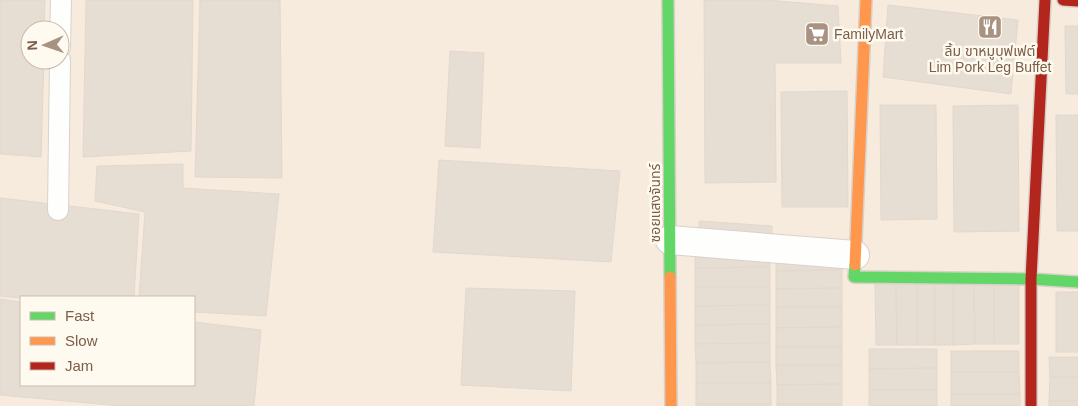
<svg xmlns="http://www.w3.org/2000/svg" width="1078" height="406" viewBox="0 0 1078 406" font-family="Helvetica,'Noto Sans Thai',sans-serif">
	<rect width="100%" height="100%" fill="#f9f5ed"/>
	<path fill="#f6ebdd" fill-rule="evenodd" d="M0 0H1078V406H0ZM30 30H60V60H30ZM21 297H194V385H21Z"/>
	<g fill="#e6ddd3" stroke="#e3d8ce">
		<polygon points="0,0 45,0 44,30 30,30 30,60 44,60 41,157 0,154"/>
		<polygon points="86,0 193,0 191,151 83,157"/>
		<polygon points="200,0 280,0 282,178 195,177"/>
		<polygon points="704,0 767,0 838,6 841,63 775,63 776,182 705,183"/>
		<polygon points="888,5 1018,20 1011,94 883,77"/>
		<polygon points="1065,26 1078,26 1078,94 1066,94"/>
		<polygon points="450,51 484,53 480,148 445,146"/>
		<polygon points="847,91 848,207 782,207 781,92"/>
		<polygon points="880,105 936,105 937,219 881,220"/>
		<polygon points="1018,105 1019,231 954,232 953,106"/>
		<polygon points="1056,115 1078,115 1078,231 1057,231"/>
		<polygon points="439,160 620,171 611,262 433,252"/>
		<polygon points="183,164 183,188 279,194 266,316 194,312 194,297 139,297 145,212 95,201 97,166"/>
		<polygon points="0,198 139,214 134,297 21,298 0,296"/>
		<polygon points="699,221 772,226 772,245 699,238"/>
		<polygon points="770,249 770,267 695,268 695,250"/>
		<polygon points="776,255 842,255 842,270 776,271"/>
		<polygon points="770,267 770,287 695,287 695,268"/>
		<polygon points="842,270 842,288 776,289 776,271"/>
		<polygon points="1019,282 1019,344 994,344 994,283"/>
		<polygon points="875,283 896,283 897,345 876,345"/>
		<polygon points="896,283 917,283 917,345 897,345"/>
		<rect x="917" y="283" width="18" height="62"/>
		<rect x="935" y="283" width="18" height="62"/>
		<polygon points="953,283 974,283 975,344 953,345"/>
		<polygon points="974,283 994,283 994,344 975,344"/>
		<polygon points="695,287 770,287 770,305 695,306"/>
		<polygon points="466,288 575,291 571,391 461,385"/>
		<polygon points="842,288 842,307 776,307 776,289"/>
		<rect x="1056" y="292" width="22" height="60"/>
		<polygon points="0,299 21,302 21,385 194,385 194,322 261,330 254,406 121,406 0,395"/>
		<polygon points="770,305 770,324 695,325 695,306"/>
		<polygon points="776,307 842,307 842,327 776,328"/>
		<polygon points="770,324 770,343 695,344 695,325"/>
		<polygon points="842,327 842,347 776,347 776,328"/>
		<polygon points="770,343 770,362 696,363 695,344"/>
		<rect x="776" y="347" width="66" height="18"/>
		<polygon points="869,349 937,349 937,368 869,369"/>
		<rect x="951" y="351" width="68" height="21"/>
		<polygon points="1049,357 1078,357 1078,377 1050,377"/>
		<polygon points="770,362 771,383 696,383 696,363"/>
		<polygon points="776,365 842,365 842,384 777,385"/>
		<polygon points="937,368 937,390 869,390 869,369"/>
		<polygon points="951,372 1019,372 1020,394 951,394"/>
		<polygon points="1050,377 1078,377 1078,401 1049,401"/>
		<rect x="696" y="383" width="75" height="21"/>
		<polygon points="842,384 842,404 777,404 777,385"/>
		<rect x="869" y="390" width="68" height="16"/>
		<rect x="951" y="394" width="69" height="12"/>
		<rect x="1049" y="401" width="29" height="5"/>
		<rect x="696" y="404" width="75" height="2"/>
		<rect x="777" y="404" width="65" height="2"/>
	</g>
	<g fill="none" stroke-linecap="round" stroke-linejoin="round">
		<defs>
			<g id="lane">
				<polyline points="60,48 61,0"/>
				<polyline points="58,210 60,60"/>
			</g>
			<polyline id="street" points="670,240 855,255"/>
			<g id="fast">
				<polyline points="668,0 670,277"/>
				<polyline points="855,265 854,277 1031,279 1078,282"/>
			</g>
			<g id="slow">
				<polyline points="855,265 866,0"/>
				<polyline points="670,277 671,406"/>
			</g>
			<g id="jam">
				<polyline points="1063,0 1078,1"/>
				<polyline points="1031,406 1031,279 1045,0"/>
			</g>
		</defs>
		<use href="#lane" stroke="#d9d2cb" stroke-width="22"/>
		<use href="#street" stroke="#d9d2cb" stroke-width="30"/>
		<use href="#fast" stroke="#d9d1c9" stroke-width="14"/>
		<use href="#slow" stroke="#d9d1c9" stroke-width="14"/>
		<use href="#jam" stroke="#d9d1c9" stroke-width="14"/>
		<use href="#lane" stroke="#fefefc" stroke-width="20"/>
		<use href="#street" stroke="#fefefc" stroke-width="28"/>
		<use href="#fast" stroke="#63d668" stroke-width="11"/>
		<use href="#slow" stroke="#ff974d" stroke-width="11"/>
		<use href="#jam" stroke="#b3261e" stroke-width="11"/>
	</g>
	<defs>
		<symbol id="restaurant-square" viewBox="-11 -11 22 22"><rect x="-9" y="-9" width="18" height="18" rx="4" fill="#a89282" stroke="#fffaf0"/><path d="M-5-6h1v4h1v-4h1v4h1v-4h1v5L-1.5 .5V6h-2V.5L-5-1ZM5-6V6H3V1.5H1.5Q1.5-4 5-6Z" fill="#fff"/></symbol>
		<symbol id="supermarket-square" viewBox="-11 -11 22 22"><rect x="-9" y="-9" width="18" height="18" rx="4" fill="#a89282" stroke="#fffaf0"/><path d="M-6-5.5h2.5l.6 2H6L4.5 2H-2.5L-4.4-4H-6ZM-1.5 3.2a1.3 1.3 0 1 0 .1 0ZM3 3.2a1.3 1.3 0 1 0 .1 0Z" fill="#fff"/></symbol>
	</defs>
	<g fill-rule="evenodd">
		<use href="#restaurant-square" x="976" y="13" width="28" height="28"/>
		<use href="#supermarket-square" x="803" y="20" width="28" height="28"/>
	</g>
	<g text-anchor="middle" dominant-baseline="central" stroke-width="5" stroke-linejoin="round" paint-order="stroke">
		<g font-size="14" fill="#7c5d48" stroke="#fffaf0" text-anchor="start">
			<text x="834" y="34">FamilyMart</text>
			<text x="990" y="51" text-anchor="middle">ลิ้ม ขาหมูบุฟเฟต์<tspan x="990" dy="16">Lim Pork Leg Buffet</tspan></text>
		</g>
		<g font-size="14" fill="#7c5d48" stroke="#fffaf0">
			<text transform="translate(655 203) rotate(-90)">ซอยแสงจันทร์</text>
		</g>
	</g>
	<rect x="20" y="296" width="175" height="90" fill="#fffaf0" stroke="#cbbbad"/>
	<rect x="30" y="312" width="25" height="8" fill="#63d668" stroke="#cbbbad"/>
	<text x="65" y="321" font-size="15" fill="#7c5d48">Fast</text>
	<rect x="30" y="337" width="25" height="8" fill="#ff974d" stroke="#cbbbad"/>
	<text x="65" y="346" font-size="15" fill="#7c5d48">Slow</text>
	<rect x="30" y="362" width="25" height="8" fill="#b3261e" stroke="#cbbbad"/>
	<text x="65" y="371" font-size="15" fill="#7c5d48">Jam</text>
	<g transform="translate(45 45) rotate(268)"><circle r="24" fill="#fffaf0" stroke="#cbbbad"/>
	<path d="M0-4L9 19L0 12L-9 19Z" fill="#a89282"/>
	<text y="-8" font-size="14" font-weight="bold" text-anchor="middle" fill="#7c5d48">N</text>
	</g>
</svg>
